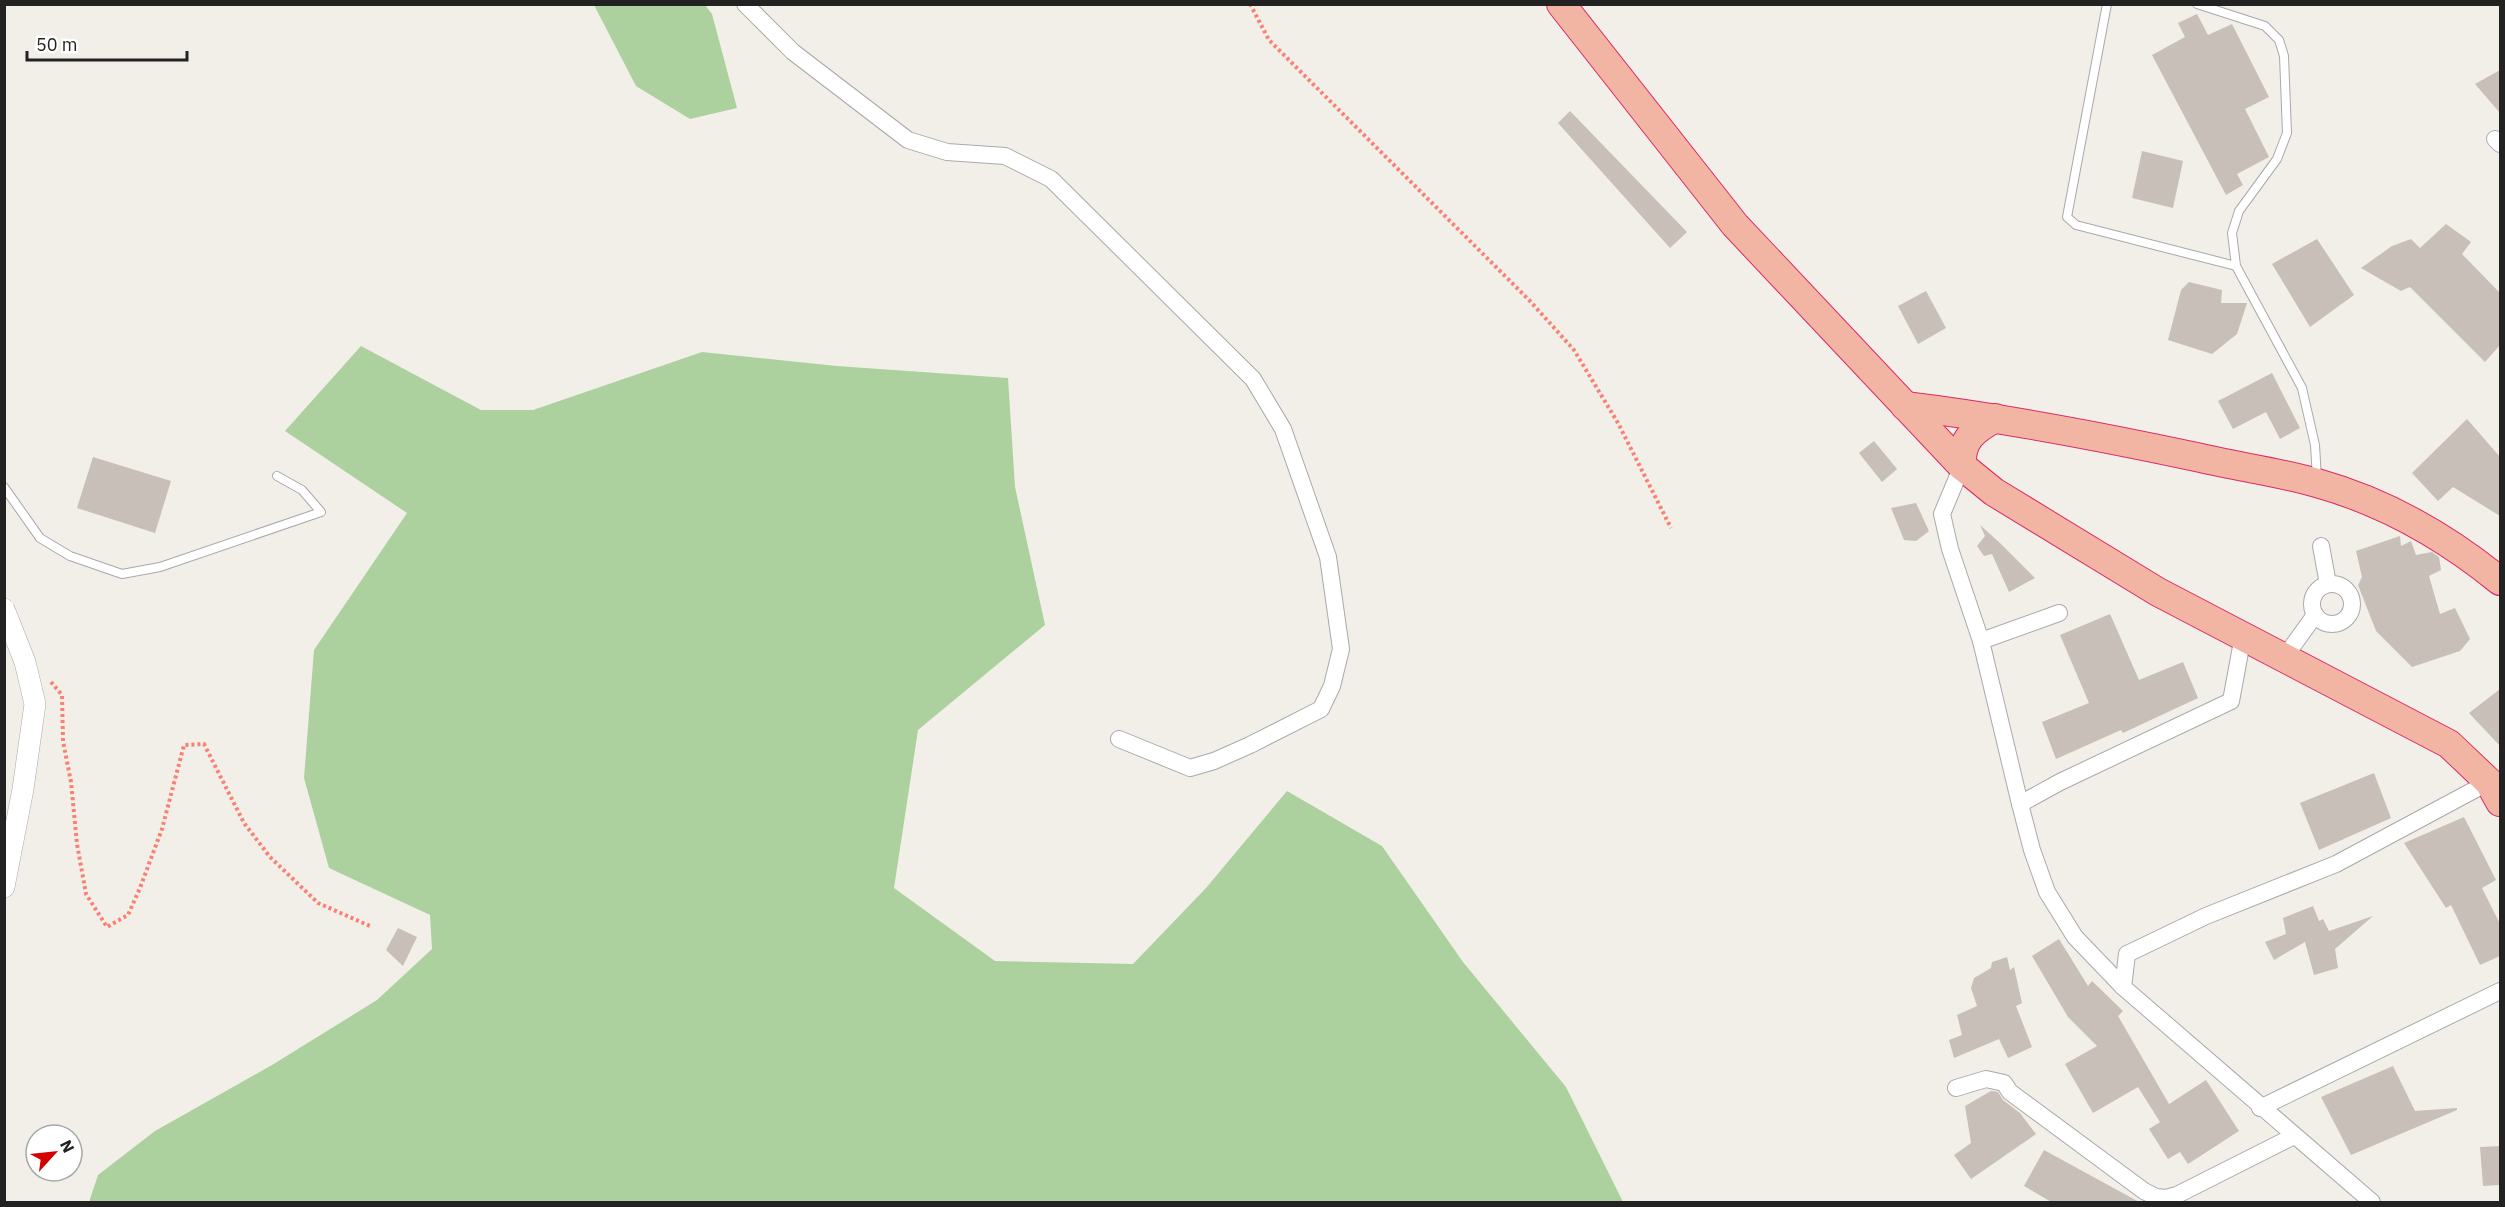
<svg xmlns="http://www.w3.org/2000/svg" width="2505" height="1207" viewBox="0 0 2505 1207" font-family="'IBM Plex Sans',sans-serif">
	<rect width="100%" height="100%" fill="#f2efe9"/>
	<g fill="#add19e">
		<polygon points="594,5 705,5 712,14 737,108 690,119 636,86"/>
		<polygon points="361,346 481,410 533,410 702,352 837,366 1008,378 1015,487 1045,625 918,730 894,888 995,961 1133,964 1206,888 1287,791 1382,846 1463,962 1566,1087 1623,1202 89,1202 98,1175 155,1131 272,1065 377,1000 432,949 430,915 329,868 304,778 314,650 407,513 285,431"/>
	</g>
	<g fill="#c7bfb8">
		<polygon points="2197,14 2208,35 2232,24 2269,97 2245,109 2269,157 2237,174 2243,185 2226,195 2152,55 2185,37 2178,23"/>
		<polygon points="2500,70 2500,113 2475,84"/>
		<polygon points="1570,111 1687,232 1670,248 1558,123"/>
		<polygon points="2142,151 2183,161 2173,208 2132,198"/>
		<polygon points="2446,224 2471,242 2462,254 2500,293 2500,345 2485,362 2410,287 2401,291 2361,268 2392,246 2411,239 2420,248"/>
		<polygon points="2317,239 2354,295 2310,327 2272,264"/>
		<polygon points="2189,282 2222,290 2221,303 2247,303 2237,334 2212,354 2168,340 2181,290"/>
		<polygon points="1926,291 1946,328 1918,344 1898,306"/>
		<polygon points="2272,373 2300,428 2280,439 2266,412 2233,429 2218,401"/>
		<polygon points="2467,419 2500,457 2500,516 2453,487 2438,501 2412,473"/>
		<polygon points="1874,441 1897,469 1882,482 1859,453"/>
		<polygon points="93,457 171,481 155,533 77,508"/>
		<polygon points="1916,503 1929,531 1916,541 1904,540 1891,508"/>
		<polygon points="1980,525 2000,543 2035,578 2009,592 1992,554 1984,556 1977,546 1985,536"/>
		<polygon points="2400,536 2401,546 2411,541 2416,555 2432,552 2439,557 2441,570 2429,576 2440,614 2455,608 2470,639 2460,651 2412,667 2376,631 2358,585 2362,577 2356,551"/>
		<polygon points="2110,614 2139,680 2183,662 2198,698 2123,733 2121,730 2056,759 2042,722 2089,703 2060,635"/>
		<polygon points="2500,689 2500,746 2469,713"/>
		<polygon points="2374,773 2391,818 2319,850 2300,803"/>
		<polygon points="2464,817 2496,880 2482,888 2500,924 2500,956 2480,965 2451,905 2446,908 2404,843"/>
		<polygon points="2313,906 2319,921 2323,919 2329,931 2373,916 2335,949 2338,968 2314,975 2305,942 2274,960 2265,942 2286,934 2283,918"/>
		<polygon points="398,928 417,937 403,966 386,950"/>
		<polygon points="2059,939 2088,986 2092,981 2123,1011 2118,1016 2169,1104 2206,1080 2239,1131 2188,1164 2180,1152 2168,1159 2149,1129 2160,1122 2138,1087 2093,1113 2065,1064 2097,1046 2068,1017 2032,956"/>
		<polygon points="2007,957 2010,970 2014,967 2022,1003 2016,1006 2032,1047 2008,1058 1999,1039 1954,1058 1949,1040 1962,1035 1957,1015 1977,1006 1971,988 1974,978 1991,968 1992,962"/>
		<polygon points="2393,1066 2415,1111 2457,1108 2457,1110 2351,1155 2321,1097"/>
		<polygon points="1991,1091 1998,1092 2003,1100 2020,1113 2036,1134 1971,1179 1954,1155 1971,1143 1965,1106"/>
		<polygon points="2500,1146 2500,1185 2483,1186 2480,1147"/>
		<polygon points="2044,1150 2141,1203 2053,1203 2024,1186"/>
	</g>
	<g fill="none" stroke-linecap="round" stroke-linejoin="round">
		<defs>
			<g id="service">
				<polyline points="2107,4 2067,217 2076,225 2236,266"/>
				<polyline points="2197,4 2265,26 2279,40 2284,56 2287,133 2277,159 2239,211 2232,233 2236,266 2302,388 2315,445 2317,479"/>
				<polyline points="4,487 40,538 70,556 122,574 160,567 321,512 302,490 277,476"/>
			</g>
			<g id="minor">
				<polyline points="745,4 793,52 908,140 947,152 1005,156 1051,179 1253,379 1283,429 1328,557 1341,649 1332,686 1321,709 1250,745 1214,761 1190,768 1119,739"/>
				<polyline points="2495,139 2500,144"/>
				<polyline points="1962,466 1942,514 1950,549 1981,641 2020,804 2032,850 2047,892 2075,937 2123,987 2372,1202"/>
				<polyline points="2321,546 2328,584"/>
				<circle cx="2332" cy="604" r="20"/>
				<polyline points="1981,641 2059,613"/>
				<polyline points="2284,658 2315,615"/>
				<polyline points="2020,804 2060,782 2231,701 2243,636"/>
				<polyline points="2123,987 2127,954 2206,916 2336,864 2489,782"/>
				<polyline points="1956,1088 1986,1079 2004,1083 2010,1092 2144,1191 2156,1197 2166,1198 2177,1195 2294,1136"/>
				<polyline points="2260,1108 2500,991"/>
			</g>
			<polyline id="tertiary" points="4,609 25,662 35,704 23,789 4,887"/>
			<g id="trunk">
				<polyline points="1561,4 1735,225 1962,466 1994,492 2158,592 2449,744 2489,782 2500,802"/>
				<path d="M1905 406C2005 418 2103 437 2201 458 2239 467 2279 472 2317 483 2385 502 2446 537 2500 581"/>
				<path d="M1962 466C1960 440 1974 430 1995 418"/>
			</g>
		</defs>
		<use href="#service" stroke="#a9a9a9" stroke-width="10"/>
		<use href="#minor" stroke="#a9a9a9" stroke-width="18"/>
		<use href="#tertiary" stroke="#a9a9a9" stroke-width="22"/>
		<use href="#trunk" stroke="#dc2a67" stroke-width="30"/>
		<g stroke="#fa8072" stroke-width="4" stroke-dasharray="3 3" stroke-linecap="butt">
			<polyline points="1250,4 1269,40 1530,301 1574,350 1618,423 1671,528"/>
			<polyline points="51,682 62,695 63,741 71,782 77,844 86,894 107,927 128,915 140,888 162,829 184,745 204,744 244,823 270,857 318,903 370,926"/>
		</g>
		<use href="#service" stroke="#fff" stroke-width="8"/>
		<use href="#minor" stroke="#fff" stroke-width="16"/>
		<use href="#tertiary" stroke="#fff" stroke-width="21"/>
		<use href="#trunk" stroke="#f2b4a3" stroke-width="28"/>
	</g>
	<rect width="2505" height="1207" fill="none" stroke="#222222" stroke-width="12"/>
	<g transform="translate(54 1153) rotate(63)"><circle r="28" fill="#ffffff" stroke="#a7a7a7" stroke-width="1.5"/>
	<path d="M0-4.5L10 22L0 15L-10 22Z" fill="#d40000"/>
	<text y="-9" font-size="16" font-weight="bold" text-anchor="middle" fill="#222222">N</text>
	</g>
	<path d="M27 51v9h160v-9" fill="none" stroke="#222222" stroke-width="3"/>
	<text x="36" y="51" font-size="18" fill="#222222" stroke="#ffffff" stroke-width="4.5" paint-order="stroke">50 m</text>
</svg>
